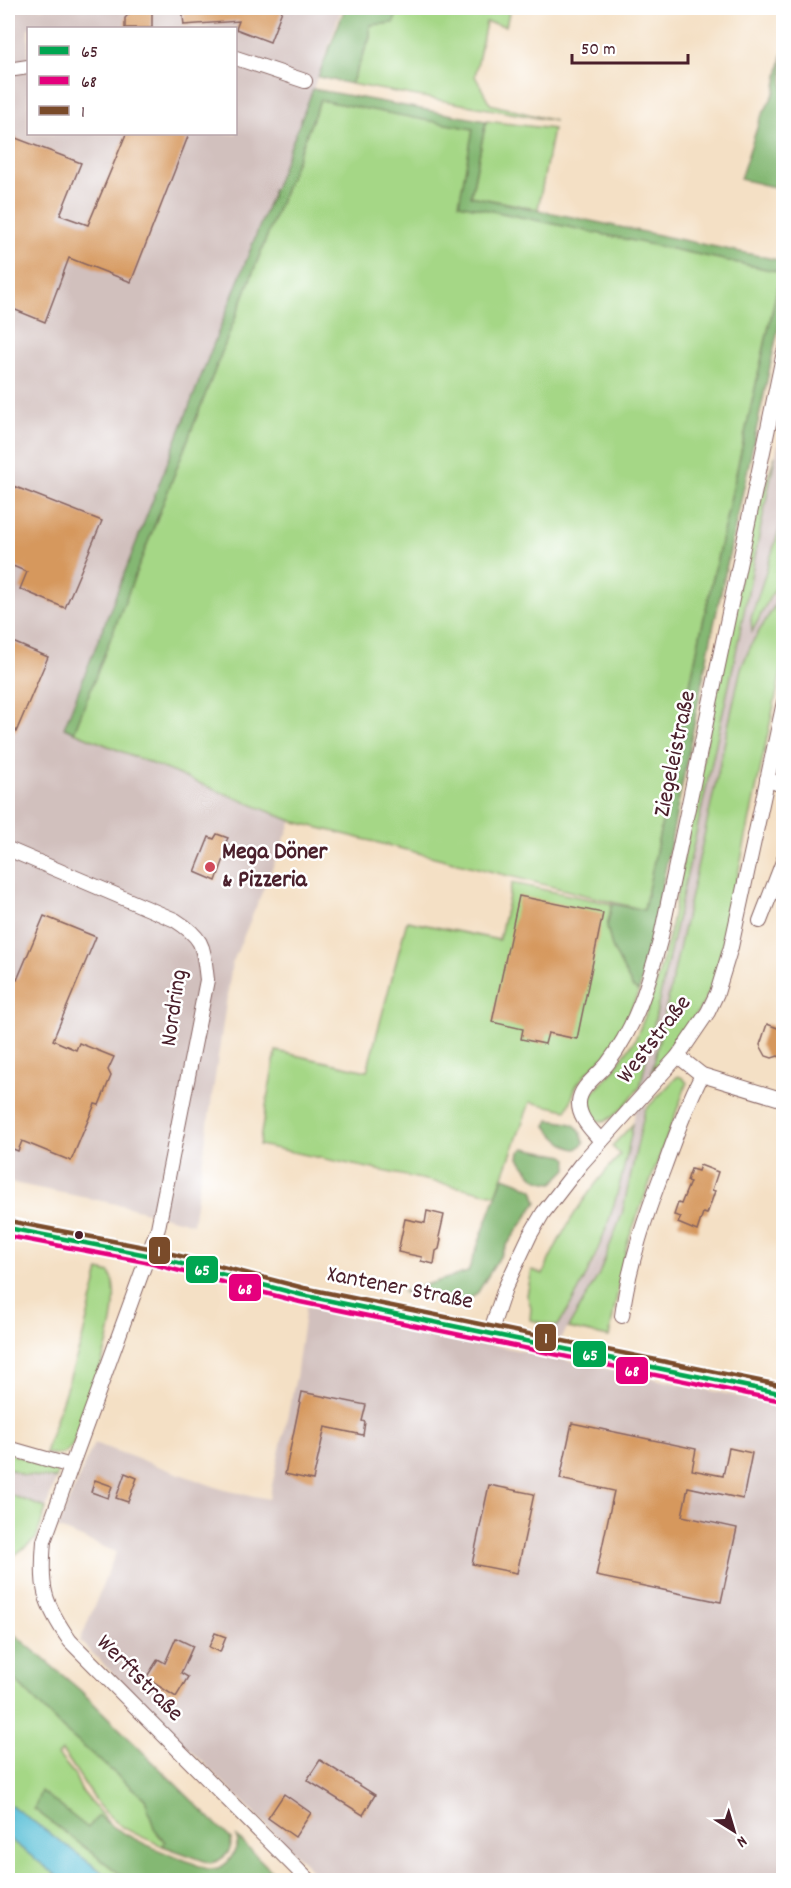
<svg xmlns="http://www.w3.org/2000/svg" width="791" height="1888" viewBox="0 0 791 1888" font-family="Dekko,sans-serif">
	<rect width="100%" height="100%" fill="#fff"/>
	<filter id="ink" filterUnits="userSpaceOnUse"><feTurbulence type="fractalNoise" baseFrequency=".0167" numOctaves="2"/><feDisplacementMap in="SourceGraphic" scale="12" xChannelSelector="R" yChannelSelector="G"/><feConvolveMatrix kernelMatrix="1 2 1 2 8 2 1 2 1" color-interpolation-filters="sRGB"/></filter>
	<filter id="wash" filterUnits="userSpaceOnUse"><feTurbulence type="fractalNoise" baseFrequency=".008" numOctaves="4" result="noise"/><feDisplacementMap in="SourceGraphic" scale="24" xChannelSelector="R" yChannelSelector="G"/><feGaussianBlur stdDeviation="1.35" result="paint"/><feColorMatrix in="noise" values="0 0 0 0 0 0 0 0 0 0 0 0 0 0 0 0 0 1.4 0 .05"/><feComposite in="paint" operator="in"/></filter>
	<g filter="url(#wash)">
		<rect width="100%" height="100%" fill="#f4e0c5"/>
		<g fill="#d1c0bd" fill-rule="evenodd">
			<path d="M8 8H342L313 89 64 727 292 821 232 964 193 1224 121 1205 8 1182ZM28 28H236V134H28Z"/>
			<polygon points="783,419 783,518 751,618 752,630 783,578 783,592 753,641 741,668 622,1214 608,1253 589,1293 568,1328 548,1356 783,1406 783,1880 322,1880 80,1641 116,1552 57,1528 94,1443 224,1490 269,1499 296,1377 306,1306 532,1353 554,1325 559,1325 593,1264 609,1223 622,1178 640,1087 733,667"/>
			<polygon points="8,1468 23,1475 56,1479 46,1508 8,1494"/>
		</g>
		<g fill="#a5d786" stroke="#787b58" stroke-width="1.5">
			<polygon points="400,8 510,8 506,26 486,22 475,76 490,104 555,121 351,84 370,38 370,25 393,23"/>
			<polygon points="320,100 474,129 460,204 781,272 700,636 644,910 292,821 74,732"/>
			<polygon points="486,121 553,129 538,209 471,196"/>
			<path d="M775 456 733 667 640 1087C628 1100 606 1137 589 1113L591 1095 611 1073 635 1040 646 1014 657 981 668 941 731 615 754 518Z"/>
			<polygon points="783,518 783,578 770,597 752,632 751,618"/>
			<path d="M783 592V663L717 973C701 1015 681 1038 652 1072L741 668 753 641Z"/>
			<path d="M512 883 612 904 607 926 612 947 633 988 639 991C630 1012 621 1035 606 1054 597 1064 585 1073 577 1085 572 1093 572 1104 566 1110L530 1102 496 1195 259 1145 276 1051 367 1071 407 921 499 940Z"/>
			<polygon points="678,1076 683,1078 687,1083 627,1244 609,1337 568,1328 599,1274 622,1214 645,1110"/>
			<path d="M633 1124C619 1201 600 1259 558 1326L530 1320 531 1307 527 1295 532 1270 543 1274C562 1228 587 1191 620 1155L612 1146Z"/>
			<path d="M99 1270 110 1273C128 1311 86 1406 72 1446 63 1456 58 1456 45 1453L82 1340Z"/>
			<polygon points="8,1453 54,1467 57,1474 56,1479 23,1475 8,1468"/>
			<polygon points="8,1494 46,1508 36,1539 8,1560"/>
			<path d="M8 1673 64 1730 145 1799 158 1834 165 1842 163 1846C148 1839 129 1833 116 1822 93 1804 81 1774 62 1751L58 1755 74 1774 81 1790 111 1826 98 1816 88 1829 58 1804 34 1809 128 1880H113L8 1803Z"/>
			<polygon points="8,1838 63,1880 8,1880"/>
		</g>
		<g fill="#84b873" stroke="#676c4f" stroke-width="1.5">
			<polygon points="345,8 400,8 393,23 370,25 370,37 351,84 318,77"/>
			<polygon points="783,51 783,189 740,179 760,119 775,92"/>
			<polygon points="313,89 486,121 471,196 783,261 783,307 711,638 651,942 639,991 633,988 612,947 607,926 612,904 644,910 700,636 781,272 459,204 473,129 320,100 74,732 64,728"/>
			<path d="M549 1120C569 1123 580 1121 584 1143L577 1149C567 1149 552 1134 546 1126Z"/>
			<path d="M525 1148 564 1156 568 1159 567 1169 553 1183C532 1181 531 1174 519 1158L520 1152Z"/>
			<polygon points="503,1177 518,1182 533,1190 537,1202 507,1245 478,1292 471,1298 459,1304 402,1292 468,1272"/>
			<path d="M8 1629 80 1690 231 1839C232 1853 223 1860 210 1863L163 1846 165 1842 154 1828 145 1799 64 1730 8 1673Z"/>
			<path d="M41 1791 88 1828 98 1816C125 1837 156 1850 187 1861 194 1863 202 1868 209 1869 226 1870 234 1856 238 1842L236 1836 281 1880H128L34 1809Z"/>
		</g>
		<polygon fill="#5ac0d7" stroke="#527081" stroke-width="1.5" points="8,1803 113,1880 63,1880 8,1838"/>
		<g id="blocks">
			<g fill="#d6985d">
				<polygon points="129,8 152,8 152,28 125,28 125,18 129,14"/>
				<polygon points="182,8 283,8 270,42 236,29 239,21 184,25"/>
				<polygon points="126,134 189,134 131,282 69,258 45,322 8,307 8,135 81,163 60,215 88,225"/>
				<polygon points="8,484 102,521 65,608 20,589 27,572 8,564"/>
				<polygon points="8,640 48,657 16,732 8,728"/>
				<polygon points="217,834 228,838 225,844 229,845 216,881 195,872 209,837 214,839"/>
				<polygon points="519,896 603,913 577,1039 548,1033 545,1044 521,1039 523,1029 492,1022"/>
				<polygon points="44,916 96,937 53,1040 76,1050 79,1043 114,1057 108,1070 111,1076 99,1105 95,1104 71,1161 22,1141 18,1151 8,1147 8,976 17,980"/>
				<polygon points="767,1024 783,1030 783,1058 778,1056 772,1058 766,1056 760,1045"/>
				<polygon points="700,1165 718,1172 712,1190 715,1191 707,1214 703,1213 697,1231 678,1223 681,1217 674,1215 678,1203 681,1204 690,1182 687,1181 691,1169 698,1171"/>
				<polygon points="427,1211 444,1215 439,1237 441,1240 439,1249 436,1251 434,1264 421,1261 422,1257 398,1252 405,1219 425,1223"/>
				<polygon points="302,1392 366,1405 362,1421 365,1422 363,1435 325,1427 313,1480 285,1474"/>
				<polygon points="572,1423 696,1449 692,1470 723,1476 729,1448 752,1453 743,1499 688,1487 682,1516 737,1528 721,1602 596,1576 614,1491 560,1479"/>
				<polygon points="125,1473 137,1478 128,1502 116,1498"/>
				<polygon points="95,1480 112,1486 108,1498 91,1492"/>
				<polygon points="489,1485 534,1494 517,1573 472,1564"/>
				<polygon points="215,1633 226,1637 220,1652 209,1647"/>
				<polygon points="176,1638 193,1646 181,1673 188,1677 176,1697 146,1678 158,1659 165,1663"/>
				<polygon points="320,1760 375,1795 363,1815 307,1780"/>
				<polygon points="284,1794 311,1813 295,1837 268,1818"/>
			</g>
		</g>
	</g>
	<g filter="url(#ink)">
		<use href="#blocks" fill-opacity="0" stroke="#866361" stroke-width="1.5"/>
		<g fill="none" stroke-linecap="round" stroke-linejoin="round">
			<defs>
				<g id="street">
					<polyline points="236,58 305,81"/>
					<polyline points="8,70 28,67"/>
					<polyline points="767,779 784,786"/>
					<path d="M8 849 175 920C205 939 203 947 207 980L158 1228 44 1541C40 1588 43 1602 70 1641L308 1880"/>
					<polyline points="760,921 784,859"/>
					<polyline points="678,1056 702,1075 784,1100"/>
					<path d="M601 1141C592 1130 578 1118 579 1102 580 1086 599 1075 608 1063 636 1026 648 985 660 941L784 352"/>
					<path d="M622 1316C629 1263 646 1215 665 1165 676 1134 687 1104 702 1075"/>
					<polyline points="490,1333 505,1288 530,1235 543,1213 581,1164 678,1056 708,1012 717,993 731,947 784,702"/>
					<polyline points="8,1448 71,1466"/>
				</g>
				<polyline id="secondary" points="8,1228 147,1255 302,1295 784,1394"/>
			</defs>
			<use href="#street" stroke="#866361" stroke-width="16"/>
			<use href="#secondary" stroke="#866361" stroke-width="22"/>
			<use href="#street" stroke="#fff" stroke-width="14"/>
			<use href="#secondary" stroke="#fff" stroke-width="20"/>
			<defs>
				<polyline id="bus-1" points="8,1228 147,1255 302,1295 784,1394"/>
				<polyline id="bus-2" points="8,1236 145,1262 300,1302 782,1401"/>
				<polyline id="bus-3" points="9,1221 149,1248 304,1288 784,1386"/>
			</defs>
			<use href="#bus-1" stroke="#fff" stroke-width="9"/>
			<use href="#bus-2" stroke="#fff" stroke-width="9"/>
			<use href="#bus-3" stroke="#fff" stroke-width="9"/>
			<use href="#bus-1" stroke="#00a651" stroke-width="4.5"/>
			<use href="#bus-2" stroke="#e5007d" stroke-width="4.5"/>
			<use href="#bus-3" stroke="#7a4b2a" stroke-width="4.5"/>
		</g>
	</g>
	<circle fill="#d1495b" stroke="#fff" stroke-width="2" cx="210" cy="867" r="6"/>
	<circle fill="#4a1f2b" stroke="#fff" stroke-width="2" cx="79" cy="1235" r="5"/>
	<g text-anchor="middle" dominant-baseline="central" stroke-width="5" stroke-linejoin="round" paint-order="stroke">
		<g font-size="24" fill="#4a1f2b" stroke="#fff">
			<text transform="translate(676 754) rotate(-78)">Ziegeleistraße</text>
			<text transform="translate(175 1008) rotate(-82)">Nordring</text>
			<text transform="translate(655 1040) rotate(-52)">Weststraße</text>
			<text transform="translate(400 1289) rotate(11)">Xantener Straße</text>
			<text transform="translate(139 1679) rotate(45)">Werftstraße</text>
		</g>
		<g font-size="24" font-weight="bold" fill="#4a1f2b" stroke="#fff" text-anchor="start">
			<text x="222" y="853">Mega Döner<tspan x="222" dy="28">&amp; Pizzeria</tspan></text>
		</g>
	</g>
	<g stroke="#fff" stroke-width="2">
		<rect x="148" y="1236" width="23" height="29" rx="6" fill="#7a4b2a"/>
		<rect x="185" y="1255" width="34" height="29" rx="6" fill="#00a651"/>
		<rect x="228" y="1273" width="34" height="29" rx="6" fill="#e5007d"/>
		<rect x="534" y="1323" width="23" height="29" rx="6" fill="#7a4b2a"/>
		<rect x="572" y="1340" width="35" height="28" rx="6" fill="#00a651"/>
		<rect x="615" y="1356" width="34" height="29" rx="6" fill="#e5007d"/>
	</g>
	<g font-size="16" text-anchor="middle" font-weight="bold" fill="#fff">
		<text x="159" y="1256">1</text>
		<text x="202" y="1275">65</text>
		<text x="245" y="1294">68</text>
		<text x="546" y="1343">1</text>
		<text x="590" y="1360">65</text>
		<text x="632" y="1376">68</text>
	</g>
	<rect width="791" height="1888" fill="none" stroke="#fff" stroke-width="30"/>
	<rect x="27" y="27" width="210" height="108" fill="#ffffff" stroke="#b7a5aa" stroke-width="1.5"/>
	<rect x="39" y="46" width="30" height="9" fill="#00a651" stroke="#b7a5aa" stroke-width="1.5"/>
	<text x="81" y="57" font-size="18" fill="#4a1f2b">65</text>
	<rect x="39" y="76" width="30" height="9" fill="#e5007d" stroke="#b7a5aa" stroke-width="1.5"/>
	<text x="81" y="87" font-size="18" fill="#4a1f2b">68</text>
	<rect x="39" y="106" width="30" height="9" fill="#7a4b2a" stroke="#b7a5aa" stroke-width="1.5"/>
	<text x="81" y="117" font-size="18" fill="#4a1f2b">1</text>
	<g transform="translate(734 1831) rotate(143)" stroke="#ffffff" stroke-width="4.5" paint-order="stroke">
	<path d="M0-4.5L10 22L0 15L-10 22Z" fill="#4a1f2b"/>
	<text y="-9" font-size="16" font-weight="bold" text-anchor="middle" fill="#4a1f2b">N</text>
	</g>
	<path d="M572 54v9h116v-9" fill="none" stroke="#4a1f2b" stroke-width="3"/>
	<text x="581" y="54" font-size="18" fill="#4a1f2b" stroke="#ffffff" stroke-width="4.5" paint-order="stroke">50 m</text>
</svg>
